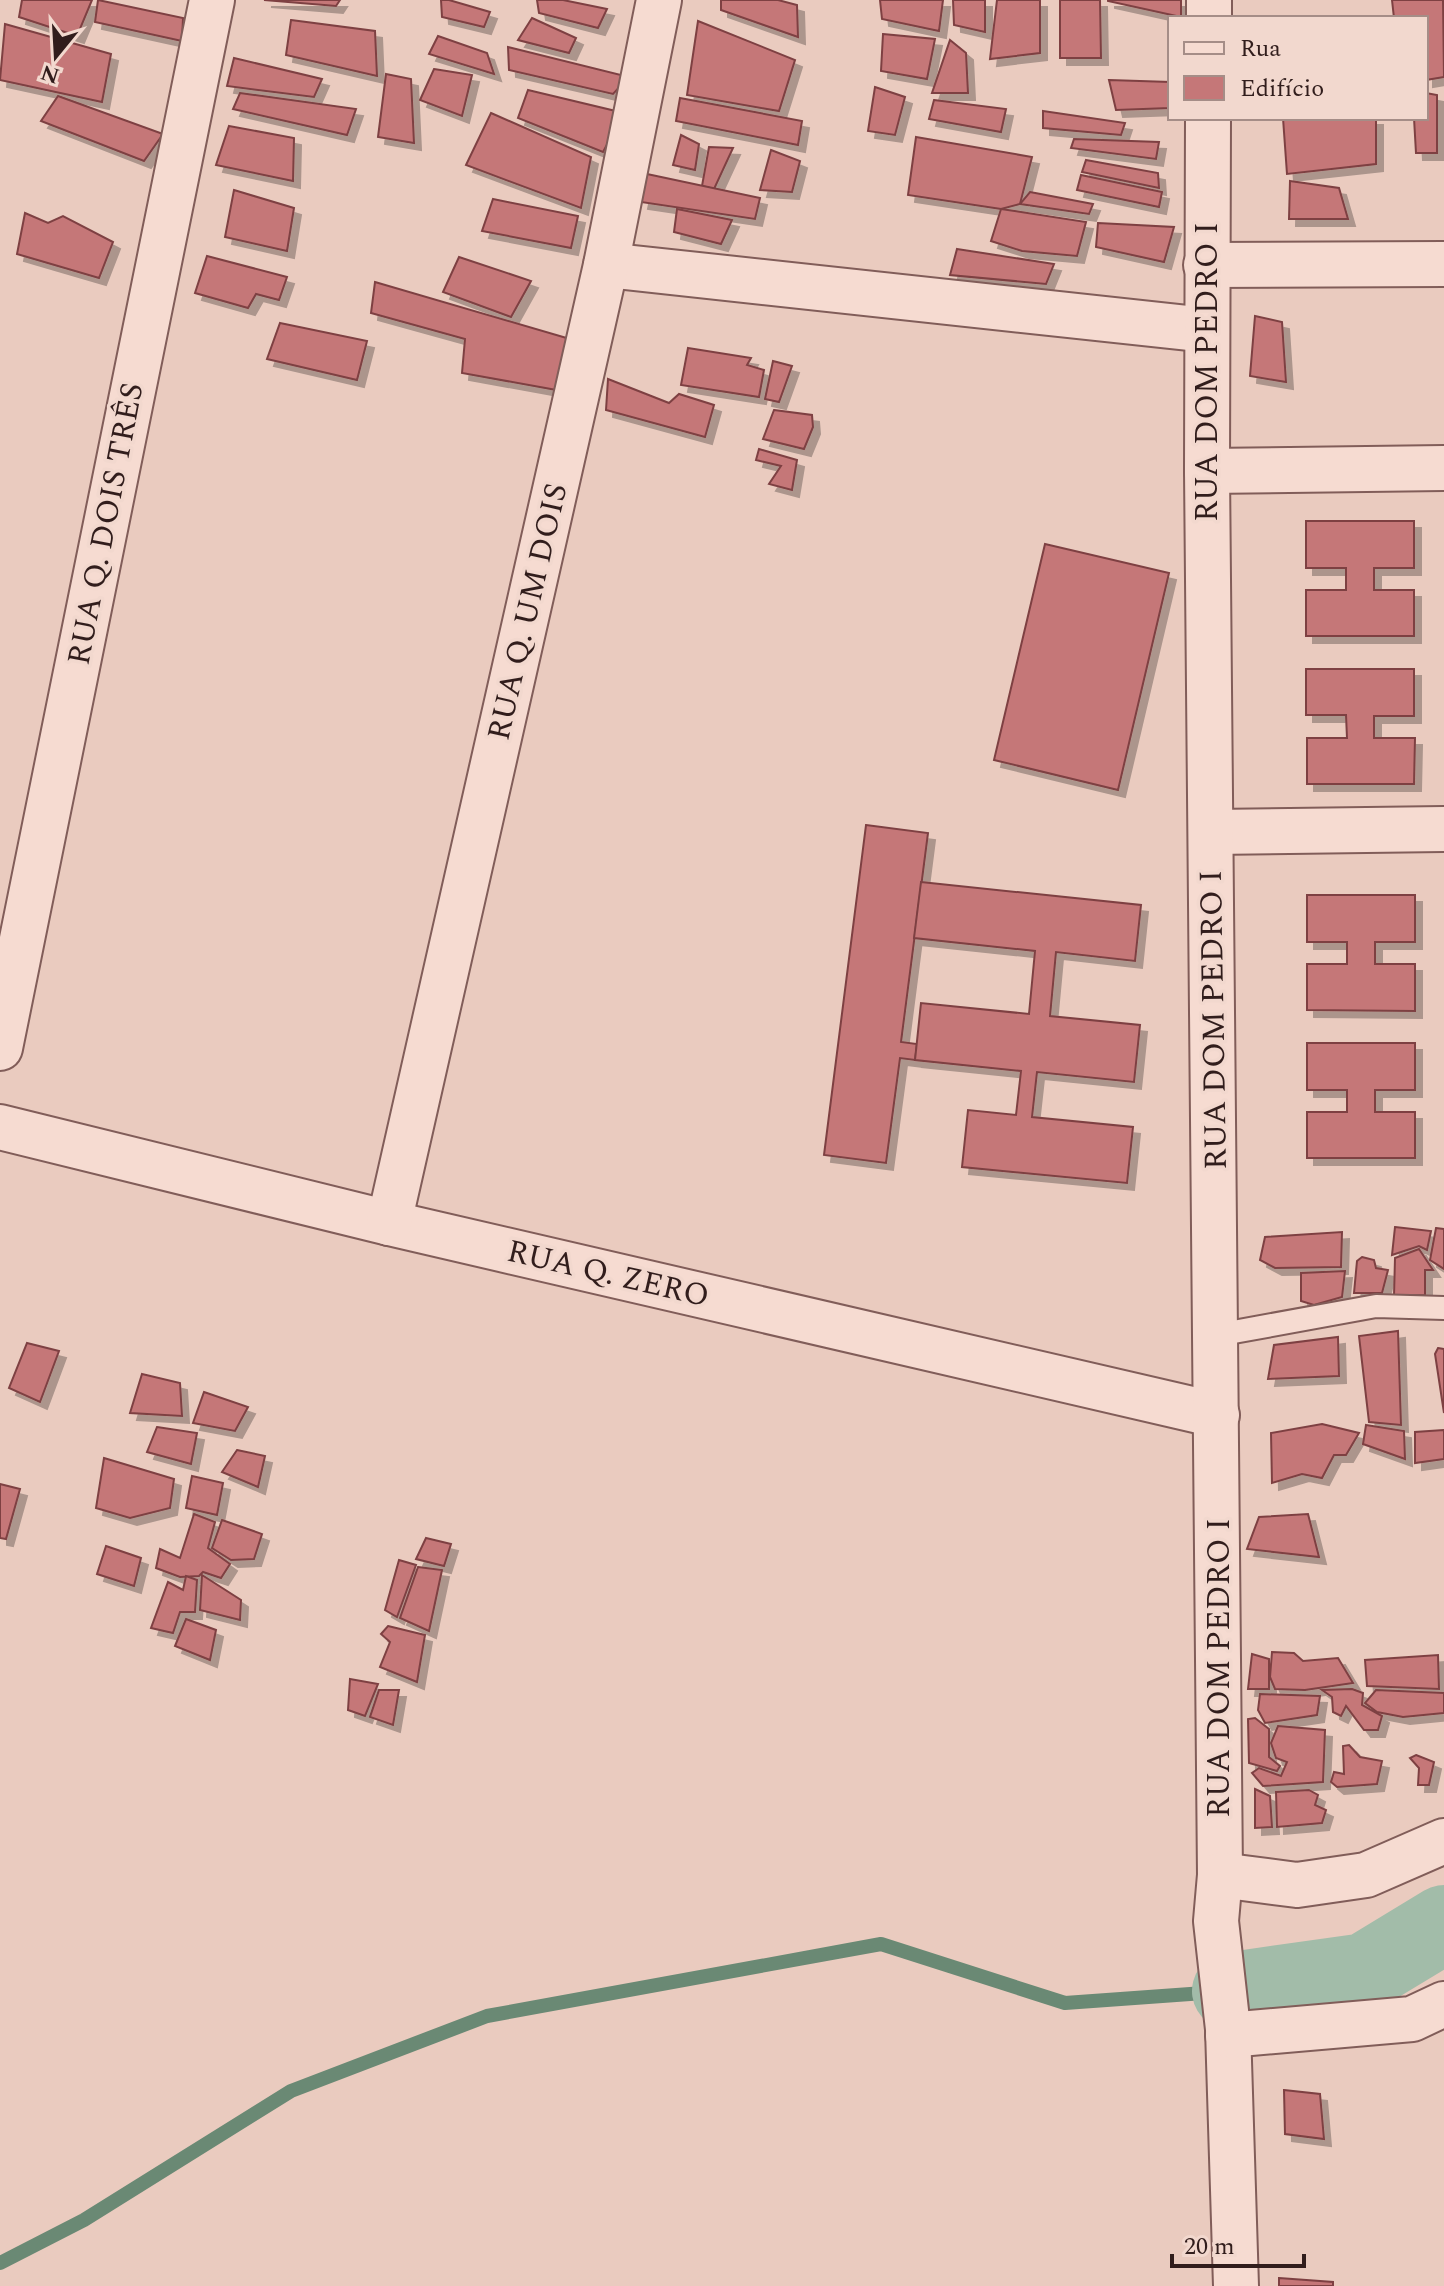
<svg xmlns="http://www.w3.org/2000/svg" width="1444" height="2286" viewBox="0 0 1444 2286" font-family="Spectral,serif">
	<defs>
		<filter id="shadow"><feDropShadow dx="7" dy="7" stdDeviation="0" flood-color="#0004"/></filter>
	</defs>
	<rect width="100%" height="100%" fill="#eacbbf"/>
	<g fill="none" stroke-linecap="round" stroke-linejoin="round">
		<polyline stroke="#6a8974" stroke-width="14" points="0,2263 84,2220 291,2091 487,2016 881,1944 1065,2003 1218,1992"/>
		<polyline stroke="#a2bca9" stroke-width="78" points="1231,1991 1365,1972 1444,1924"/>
	</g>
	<g fill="#c57778" stroke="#7e4143" stroke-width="2" filter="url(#shadow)">
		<polygon points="22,0 92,0 77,36 19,17"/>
		<polygon points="98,0 183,18 182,41 95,22"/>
		<polygon points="264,0 340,0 336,6"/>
		<polygon points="441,0 449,0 490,12 484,27 442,17"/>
		<polygon points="537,0 563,0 607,9 598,28 539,13"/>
		<polygon points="721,0 778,0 797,5 798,37 721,10"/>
		<polygon points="880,0 943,0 939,31 882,19"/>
		<polygon points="953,0 985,0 985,32 954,25"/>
		<polygon points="997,0 1040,0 1040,53 990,59"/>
		<polygon points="1060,0 1100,0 1101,58 1060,58"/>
		<polygon points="1108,0 1181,0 1181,17 1108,1"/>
		<polygon points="1392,0 1443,0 1444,77 1426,80 1426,18 1394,18"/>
		<polygon points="532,18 576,38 569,53 518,40"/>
		<polygon points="291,20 375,31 377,76 286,55"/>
		<polygon points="698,21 795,60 779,111 687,95"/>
		<polygon points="5,24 111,54 102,102 0,80"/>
		<polygon points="883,34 935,39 927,79 881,71"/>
		<polygon points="438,36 487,53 494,74 429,54"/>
		<polygon points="950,40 966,53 968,93 932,93"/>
		<polygon points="508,47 629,77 613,94 509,70"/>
		<polygon points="234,58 322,79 314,97 227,86"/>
		<polygon points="434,69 472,75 462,116 420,100"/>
		<polygon points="386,74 411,79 414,143 378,137"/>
		<polygon points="1109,80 1170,82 1170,108 1116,110"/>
		<polygon points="875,87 905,97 895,135 868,131"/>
		<polygon points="528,90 624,113 603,152 518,118"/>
		<polygon points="240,93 356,109 347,135 233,109"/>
		<polygon points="1426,93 1437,95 1437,153 1416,153 1414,118 1426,118"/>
		<polygon points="58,96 163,134 144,161 41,121"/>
		<polygon points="680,98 802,121 798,145 676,121"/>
		<polygon points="934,100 1006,109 1001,132 929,119"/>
		<polygon points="1043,111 1125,123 1121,135 1043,128"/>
		<polygon points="491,113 591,157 581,208 466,165"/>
		<polygon points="1283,118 1376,118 1376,164 1287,174"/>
		<polygon points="229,126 294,138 293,181 216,165"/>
		<polygon points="681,135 699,144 695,170 673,165"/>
		<polygon points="916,137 1032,157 1020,204 1001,209 908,195"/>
		<polygon points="1074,139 1159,142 1156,159 1071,148"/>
		<polygon points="709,147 733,148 714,189 702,186"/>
		<polygon points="771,150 800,161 792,192 760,190"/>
		<polygon points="1086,160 1158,173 1159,188 1082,172"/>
		<polygon points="647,174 760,198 755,219 641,202"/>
		<polygon points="1081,175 1162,192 1159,207 1077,190"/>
		<polygon points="1290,181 1339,188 1348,219 1289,219"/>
		<polygon points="234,190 294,208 287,251 225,237"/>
		<polygon points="1030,192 1093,204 1089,214 1020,204"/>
		<polygon points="493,199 578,216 571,248 482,231"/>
		<polygon points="677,209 732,220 721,244 674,232"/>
		<polygon points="1001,209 1086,222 1077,256 1022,251 991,241"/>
		<polygon points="25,213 48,223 63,216 113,242 99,278 17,254"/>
		<polygon points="1098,223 1174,227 1164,262 1096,247"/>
		<polygon points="957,249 1054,264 1046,284 950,275"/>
		<polygon points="207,256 287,277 279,300 256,294 248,308 195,293"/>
		<polygon points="459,257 531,281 511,317 443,292"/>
		<polygon points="375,282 570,339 562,391 462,373 465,339 371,313"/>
		<polygon points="1255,316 1282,322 1286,382 1250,376"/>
		<polygon points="280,323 367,341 357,380 267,359"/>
		<polygon points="688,348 751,358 747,365 764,370 759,397 681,385"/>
		<polygon points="773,361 792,366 779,402 765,399"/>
		<polygon points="608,379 669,403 679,394 714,405 705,437 606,410"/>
		<polygon points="774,410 812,415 813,427 804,449 763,439"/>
		<polygon points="759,449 797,460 792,490 769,484 781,466 756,460"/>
		<polygon points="1306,521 1414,521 1414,568 1374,568 1374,590 1414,590 1414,636 1306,636 1306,590 1346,590 1346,568 1306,568"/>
		<polygon points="1045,544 1169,573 1118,790 994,760"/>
		<polygon points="1306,669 1414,669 1414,716 1374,716 1374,738 1415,738 1414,784 1307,784 1307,738 1347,738 1346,715 1306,715"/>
		<polygon points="866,825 928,833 901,1042 917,1044 915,1060 900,1058 886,1163 824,1155"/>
		<polygon points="921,882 1141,905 1135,961 1056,952 1050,1016 1140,1025 1134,1082 1037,1072 1032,1117 1133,1127 1127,1183 962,1167 968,1110 1016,1115 1021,1071 915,1060 921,1003 1029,1014 1035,951 914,938"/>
		<polygon points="1307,895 1415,895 1415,942 1375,942 1375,964 1415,964 1415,1011 1307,1010 1307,964 1347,964 1347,942 1307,942"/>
		<polygon points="1307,1043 1415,1043 1415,1090 1375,1090 1375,1112 1415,1112 1415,1158 1307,1158 1307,1112 1347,1112 1347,1090 1307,1090"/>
		<polygon points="1395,1227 1431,1231 1427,1250 1419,1246 1392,1255"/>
		<polygon points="1436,1228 1444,1229 1444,1269 1430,1260"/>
		<polygon points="1342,1232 1341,1267 1275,1268 1260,1260 1265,1237"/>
		<polygon points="1419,1249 1433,1270 1425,1270 1425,1295 1394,1296 1395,1258"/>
		<polygon points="1362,1257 1374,1260 1376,1268 1388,1270 1382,1293 1354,1293 1357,1261"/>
		<polygon points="1345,1271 1342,1297 1314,1305 1301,1301 1301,1273"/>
		<polygon points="1398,1331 1401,1425 1369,1422 1359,1336"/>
		<polygon points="1338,1337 1339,1376 1268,1379 1274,1345"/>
		<polygon points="27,1343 59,1351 40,1402 9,1388"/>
		<polygon points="1438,1348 1444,1349 1444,1413 1435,1354"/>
		<polygon points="142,1374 180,1383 182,1416 130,1413"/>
		<polygon points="204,1392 248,1407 235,1431 193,1423"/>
		<polygon points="1322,1424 1359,1433 1346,1455 1334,1455 1322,1478 1302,1474 1272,1483 1271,1433"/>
		<polygon points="1366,1425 1404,1431 1405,1459 1363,1444"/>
		<polygon points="157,1427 197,1433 191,1464 147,1452"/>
		<polygon points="1444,1430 1444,1459 1415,1463 1415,1432"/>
		<polygon points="237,1450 265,1456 258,1487 222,1472"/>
		<polygon points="104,1458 174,1479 170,1508 130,1518 96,1508"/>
		<polygon points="192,1476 223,1483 217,1515 186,1508"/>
		<polygon points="0,1484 20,1489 6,1539 0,1538"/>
		<polygon points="194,1514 215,1522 208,1548 230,1564 221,1578 203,1572 199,1576 180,1577 156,1568 160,1549 180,1558"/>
		<polygon points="1308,1514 1319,1557 1247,1549 1259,1517"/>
		<polygon points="222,1520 262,1534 254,1559 231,1560 212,1548"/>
		<polygon points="426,1538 451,1544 444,1566 416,1559"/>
		<polygon points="106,1546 141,1558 134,1586 97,1574"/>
		<polygon points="399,1560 416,1565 397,1617 385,1610"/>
		<polygon points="418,1567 442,1570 429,1631 400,1618"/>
		<polygon points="202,1575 241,1600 240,1620 200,1610"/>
		<polygon points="186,1576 197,1580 195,1612 180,1612 173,1633 151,1628 168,1582 183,1590"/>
		<polygon points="186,1619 216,1630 210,1660 175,1646"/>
		<polygon points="388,1626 425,1635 417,1682 380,1667 390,1642 381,1634"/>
		<polygon points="1272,1652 1294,1653 1303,1661 1338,1658 1353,1683 1305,1690 1275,1689 1270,1677"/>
		<polygon points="1252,1654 1269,1659 1269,1689 1248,1689"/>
		<polygon points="1438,1655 1439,1689 1367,1686 1365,1660"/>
		<polygon points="350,1679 378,1684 365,1716 348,1710"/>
		<polygon points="1352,1689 1363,1693 1362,1705 1382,1716 1378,1730 1364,1730 1346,1706 1341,1716 1333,1712 1332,1697 1322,1690"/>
		<polygon points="379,1690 399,1690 393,1725 370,1717"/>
		<polygon points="1376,1690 1444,1693 1444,1713 1403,1717 1377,1712 1365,1703"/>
		<polygon points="1260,1694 1320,1696 1317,1715 1265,1723 1258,1710"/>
		<polygon points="1255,1718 1269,1729 1269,1757 1280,1766 1277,1771 1249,1763 1248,1719"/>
		<polygon points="1278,1726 1325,1730 1323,1782 1263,1786 1252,1773 1259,1768 1281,1776 1287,1762 1276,1758 1271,1743"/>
		<polygon points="1349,1745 1360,1757 1382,1761 1377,1784 1337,1787 1331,1782 1334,1772 1344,1774 1343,1746"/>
		<polygon points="1416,1755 1434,1762 1429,1785 1418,1785 1419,1768 1410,1758"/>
		<polygon points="1255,1789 1270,1796 1272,1827 1255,1828"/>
		<polygon points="1309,1790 1318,1795 1315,1805 1326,1810 1322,1823 1277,1827 1276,1792"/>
		<polygon points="1284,2090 1320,2094 1324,2139 1285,2134"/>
		<polygon points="1279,2278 1333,2282 1333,2286 1279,2286"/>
	</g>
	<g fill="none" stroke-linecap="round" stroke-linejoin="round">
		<defs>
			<polyline id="service" points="1217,1335 1376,1306 1444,1308"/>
			<g id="minor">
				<polyline points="606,265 1207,330"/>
				<polyline points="1206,265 1444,264"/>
				<polyline points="1207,471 1444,468"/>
				<polyline points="1212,832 1444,829"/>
				<polyline points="0,1048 212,0"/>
				<polyline points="0,1127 389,1223 1217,1415"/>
				<polyline points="389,1223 606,265 659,0"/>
			</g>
			<g id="tertiary">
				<polyline points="1209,18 1209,0"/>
				<polyline points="1208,118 1207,471 1220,1875 1216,1921 1228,2029 1236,2286"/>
				<polyline points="1220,1875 1297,1885 1366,1875 1444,1841"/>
				<polyline points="1228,2035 1412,2019 1444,2004"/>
			</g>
		</defs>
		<use href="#service" stroke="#815d59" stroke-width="26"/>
		<use href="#minor" stroke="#815d59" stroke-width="48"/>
		<use href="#tertiary" stroke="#815d59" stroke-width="48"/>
		<use href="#service" stroke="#f6dbd1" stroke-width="22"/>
		<use href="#minor" stroke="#f6dbd1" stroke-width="44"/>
		<use href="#tertiary" stroke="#f6dbd1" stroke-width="44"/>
	</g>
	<g text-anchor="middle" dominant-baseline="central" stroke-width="7" stroke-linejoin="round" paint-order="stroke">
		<g font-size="32" fill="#311d1c" stroke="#f2d8ce">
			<text transform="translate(1207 372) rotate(-90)">RUA DOM PEDRO I</text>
			<text transform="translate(106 524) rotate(-79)">RUA Q. DOIS TRÊS</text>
			<text transform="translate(528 612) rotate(-77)">RUA Q. UM DOIS</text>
			<text transform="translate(1214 1020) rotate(-91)">RUA DOM PEDRO I</text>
			<text transform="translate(608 1274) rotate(13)">RUA Q. ZERO</text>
			<text transform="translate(1219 1668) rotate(-90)">RUA DOM PEDRO I</text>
		</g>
	</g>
	<rect x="1168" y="16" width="260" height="104" fill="#f2d8ce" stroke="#a58d87" stroke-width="2"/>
	<rect x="1184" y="42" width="40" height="12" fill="#f6dbd1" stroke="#a58d87" stroke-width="2"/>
	<text x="1240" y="56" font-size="24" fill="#311d1c">Rua</text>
	<rect x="1184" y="76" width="40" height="24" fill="#c57778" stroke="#a58d87" stroke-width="2"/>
	<text x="1240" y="96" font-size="24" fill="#311d1c">Edifício</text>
	<g transform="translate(56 56) rotate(198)" stroke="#f2d8ce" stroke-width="6" paint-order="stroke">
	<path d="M0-6L14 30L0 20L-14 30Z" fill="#311d1c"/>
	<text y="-12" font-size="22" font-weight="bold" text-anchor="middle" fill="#311d1c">N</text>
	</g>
	<path d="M1172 2254v12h132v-12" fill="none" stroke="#311d1c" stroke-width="4"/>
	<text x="1184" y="2254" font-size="24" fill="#311d1c" stroke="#f2d8ce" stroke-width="6" paint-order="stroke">20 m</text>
</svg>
